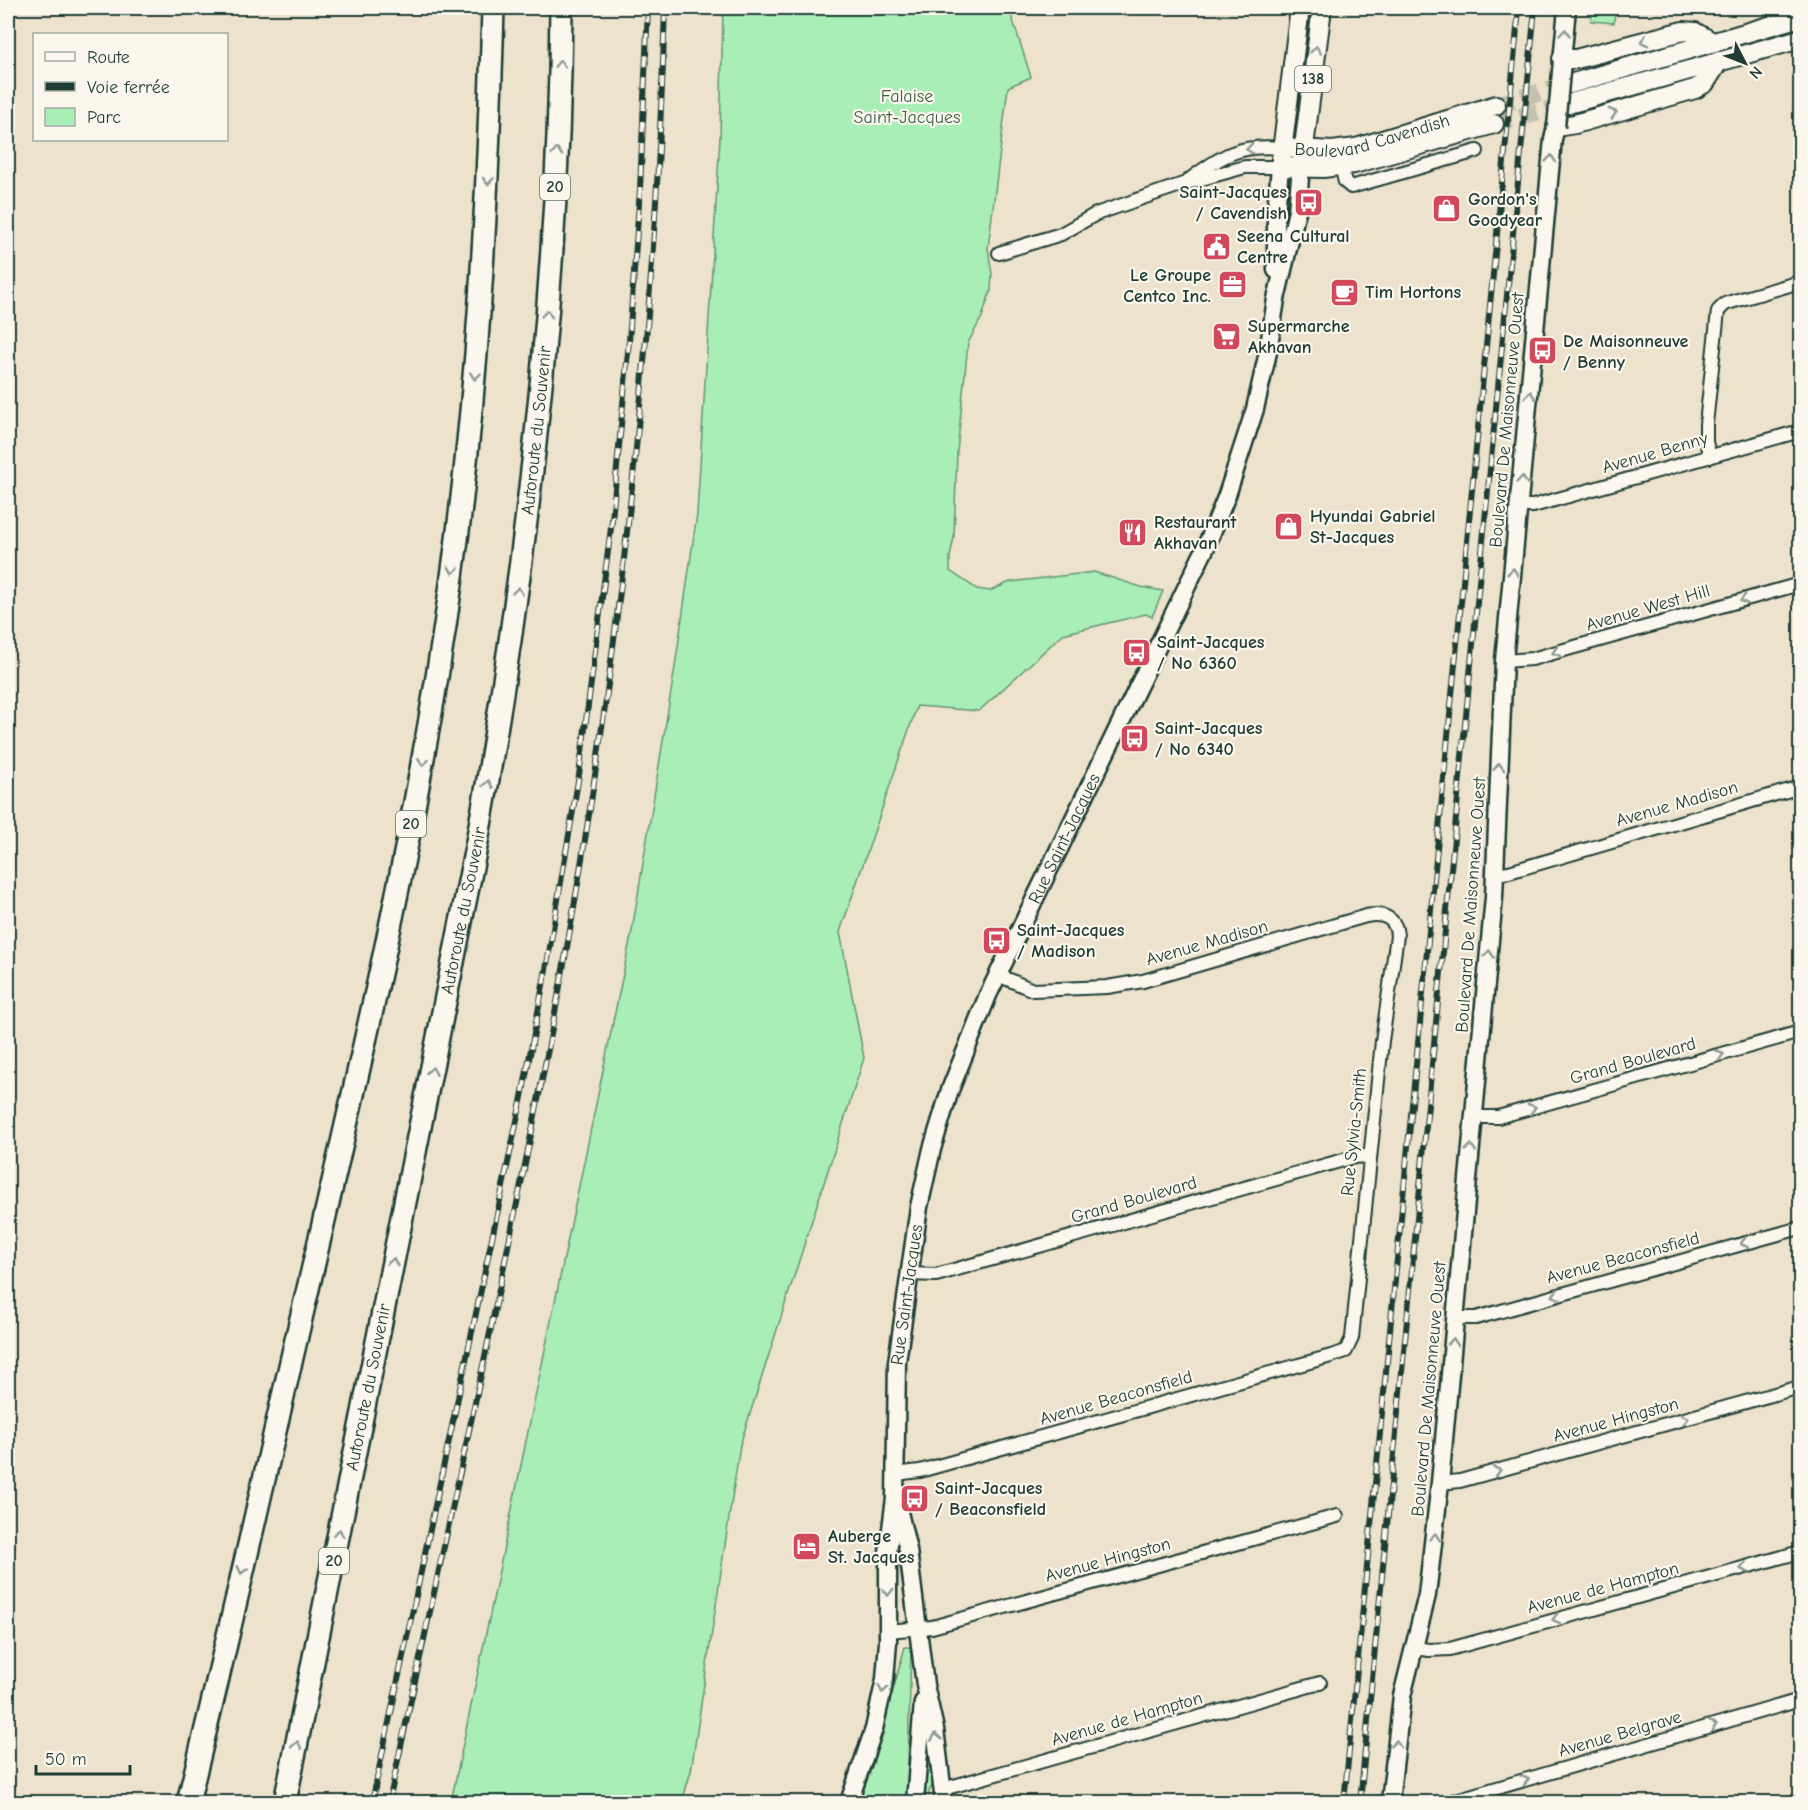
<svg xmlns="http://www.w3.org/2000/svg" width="1808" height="1810" viewBox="0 0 1808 1810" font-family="'Comic Neue',sans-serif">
	<rect width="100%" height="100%" fill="#ede2cc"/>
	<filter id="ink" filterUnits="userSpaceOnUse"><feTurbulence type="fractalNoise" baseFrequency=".0167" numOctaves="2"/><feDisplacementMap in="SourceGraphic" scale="12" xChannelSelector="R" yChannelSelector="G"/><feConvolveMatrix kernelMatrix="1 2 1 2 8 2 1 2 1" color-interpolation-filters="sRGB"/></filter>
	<g filter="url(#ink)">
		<g fill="#a9edb7" stroke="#649576" stroke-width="1.5">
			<polygon points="723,8 1009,8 1031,77 1008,87 988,248 992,274 991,290 982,317 968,343 957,452 954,537 950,557 950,571 977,589 990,591 1010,582 1094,572 1141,587 1163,591 1152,617 1146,614 1063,634 979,711 917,706 840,932 864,1058 740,1445 691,1771 682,1802 451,1802 632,931 675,667 697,514 720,138"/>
			<polygon points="1593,8 1615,8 1614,23 1591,21"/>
			<polygon points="905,1647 911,1647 907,1802 859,1802 872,1766"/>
			<polygon points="925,1726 934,1783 929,1791 930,1802 923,1802"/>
		</g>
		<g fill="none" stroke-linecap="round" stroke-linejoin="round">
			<g stroke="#c4c1ae" stroke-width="18" stroke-dasharray="18 9" stroke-linecap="butt">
				<polyline points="1496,105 1570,84"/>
				<polyline points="1494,124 1568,104"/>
			</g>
			<defs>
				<g id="street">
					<polyline points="1341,166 1345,182 1351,187 1477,151"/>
					<path d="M1189 180C1222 155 1239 144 1282 148"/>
					<polyline points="999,253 1061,234 1096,214 1183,184 1245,167 1280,167"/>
					<polyline points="1710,457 1706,442 1706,424 1718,311 1725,304 1731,302 1800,282"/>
					<polyline points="1519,506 1533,506 1800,431"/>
					<polyline points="1504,661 1532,659 1800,584"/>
					<polyline points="1495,874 1509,872 1800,787"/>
					<polyline points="1475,1117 1498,1117 1800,1032"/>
					<polyline points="908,1274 936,1275 1354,1157 1369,1156"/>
					<polyline points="1455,1318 1476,1318 1800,1228"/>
					<path d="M895 1474 920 1471 1331 1356 1346 1351 1352 1338 1382 1041 1397 936C1396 917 1383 913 1366 916L1143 981 1107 987 1033 990 998 975"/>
					<polyline points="1440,1483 1460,1481 1800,1387"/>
					<polyline points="888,1631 932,1627 1337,1516"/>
					<polyline points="1414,1648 1429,1650 1450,1649 1800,1552"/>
					<polyline points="943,1789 1320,1683"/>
					<polyline points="1449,1802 1800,1700"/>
				</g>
				<g id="secondary">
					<polyline points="1561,72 1567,8"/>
					<polyline points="1276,270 1276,212 1280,167"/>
					<polyline points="898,1508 908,1550 925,1685 935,1729 944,1802"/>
					<path id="s1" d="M849 1802 874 1729 885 1679 888 1642V1552L895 1498 897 1362 919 1207 932 1149 950 1090 988 995 1206 547 1227 495 1255 409 1268 352 1276 299 1297 211 1301 167"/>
					<polyline points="915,1802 923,1702"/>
					<polyline points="1390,1802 1402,1696 1427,1595 1440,1483 1494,897 1504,661 1553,139 1556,127"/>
				</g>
				<g id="primary">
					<polyline points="1300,8 1280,167 1323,168 1354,164 1494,124"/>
					<polyline points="1562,59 1576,59 1683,31 1695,32 1713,42"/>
					<polyline points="1570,84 1800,17"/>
					<polyline points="1568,104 1800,39"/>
					<polyline points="1556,127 1575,124 1695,89 1705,83 1719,61"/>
					<path id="s2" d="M1282 148 1332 151 1356 148 1496 105"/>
					<polyline points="1302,162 1322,8"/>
				</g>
				<g id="highway">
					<path d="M188 1802C230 1634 267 1463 307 1293 362 1058 418 823 451 584 478 392 488 200 493 8"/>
					<path id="s3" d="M285 1802 477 842C527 566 559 288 561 8"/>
				</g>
			</defs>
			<use href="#street" stroke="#1f3d34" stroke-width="16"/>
			<use href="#secondary" stroke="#1f3d34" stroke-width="21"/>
			<use href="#primary" stroke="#1f3d34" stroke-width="22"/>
			<use href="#highway" stroke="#1f3d34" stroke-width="26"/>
			<use href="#street" stroke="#fbf7ec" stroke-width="12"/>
			<use href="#secondary" stroke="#fbf7ec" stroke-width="16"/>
			<use href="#primary" stroke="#fbf7ec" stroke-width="18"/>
			<use href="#highway" stroke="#fbf7ec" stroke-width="21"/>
			<defs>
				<g id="rail">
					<polyline points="372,1802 522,1097 549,953 579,775 612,520 629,341 640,189 648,8"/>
					<path d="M389 1802C421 1651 454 1499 487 1347 520 1189 554 1031 580 871 627 585 656 297 665 8"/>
					<polyline points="1344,1802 1519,8"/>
					<polyline points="1360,1802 1535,8"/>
				</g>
			</defs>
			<use href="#rail" stroke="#1f3d34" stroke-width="6"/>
			<use href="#rail" stroke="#fbf7ec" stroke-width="4" stroke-dasharray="11" stroke-linecap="butt"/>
			<defs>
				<polyline id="secondary-bridge" points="1556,127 1561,72"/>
			</defs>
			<use href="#secondary-bridge" stroke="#1f3d34" stroke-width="21" stroke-linecap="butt"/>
			<use href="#secondary-bridge" stroke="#fbf7ec" stroke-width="16"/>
		</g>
		<defs><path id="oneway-chevron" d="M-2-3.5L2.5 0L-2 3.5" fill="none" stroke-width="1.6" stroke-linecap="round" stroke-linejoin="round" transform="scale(1.5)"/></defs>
		<g stroke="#8d9a90">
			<use href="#oneway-chevron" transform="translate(1565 33) rotate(-85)"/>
			<use href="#oneway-chevron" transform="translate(1644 41) rotate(166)"/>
			<use href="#oneway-chevron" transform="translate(1316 50) rotate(-83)"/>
			<use href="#oneway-chevron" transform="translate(560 64) rotate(-88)"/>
			<use href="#oneway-chevron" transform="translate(1613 113) rotate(-16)"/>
			<use href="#oneway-chevron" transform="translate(1250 149) rotate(172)"/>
			<use href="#oneway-chevron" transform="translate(557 152) rotate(-88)"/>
			<use href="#oneway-chevron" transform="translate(1551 159) rotate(-85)"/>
			<use href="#oneway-chevron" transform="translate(488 181) rotate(93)"/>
			<use href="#oneway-chevron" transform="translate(547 314) rotate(-85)"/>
			<use href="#oneway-chevron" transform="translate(475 376) rotate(96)"/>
			<use href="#oneway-chevron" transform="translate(1530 395) rotate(-85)"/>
			<use href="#oneway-chevron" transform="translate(1522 480) rotate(-85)"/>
			<use href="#oneway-chevron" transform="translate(453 570) rotate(98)"/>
			<use href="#oneway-chevron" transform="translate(1513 572) rotate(-84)"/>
			<use href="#oneway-chevron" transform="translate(518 591) rotate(-82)"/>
			<use href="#oneway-chevron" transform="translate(1744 600) rotate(164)"/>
			<use href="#oneway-chevron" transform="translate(1556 652) rotate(164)"/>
			<use href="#oneway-chevron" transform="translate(423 762) rotate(100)"/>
			<use href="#oneway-chevron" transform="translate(1499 767) rotate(-88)"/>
			<use href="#oneway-chevron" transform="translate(488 784) rotate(-80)"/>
			<use href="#oneway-chevron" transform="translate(1489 954) rotate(-85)"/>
			<use href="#oneway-chevron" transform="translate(1720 1055) rotate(-16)"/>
			<use href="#oneway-chevron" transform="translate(432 1071) rotate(-79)"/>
			<use href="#oneway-chevron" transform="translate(1532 1108) rotate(-16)"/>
			<use href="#oneway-chevron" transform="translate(1471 1148) rotate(-84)"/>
			<use href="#oneway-chevron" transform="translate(1744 1243) rotate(165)"/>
			<use href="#oneway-chevron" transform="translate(393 1262) rotate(-79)"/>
			<use href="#oneway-chevron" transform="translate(1556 1295) rotate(165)"/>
			<use href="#oneway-chevron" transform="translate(1453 1342) rotate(-85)"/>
			<use href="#oneway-chevron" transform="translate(1685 1419) rotate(-15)"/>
			<use href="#oneway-chevron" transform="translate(1497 1471) rotate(-15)"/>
			<use href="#oneway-chevron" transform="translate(339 1533) rotate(-79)"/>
			<use href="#oneway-chevron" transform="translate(1435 1537) rotate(-84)"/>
			<use href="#oneway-chevron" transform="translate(1744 1568) rotate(165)"/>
			<use href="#oneway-chevron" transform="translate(242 1570) rotate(103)"/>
			<use href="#oneway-chevron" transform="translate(888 1592) rotate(90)"/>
			<use href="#oneway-chevron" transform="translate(1556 1619) rotate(165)"/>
			<use href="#oneway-chevron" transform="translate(883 1689) rotate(100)"/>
			<use href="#oneway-chevron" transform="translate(1713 1725) rotate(-16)"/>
			<use href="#oneway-chevron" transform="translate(936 1737) rotate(-98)"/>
			<use href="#oneway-chevron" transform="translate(1396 1744) rotate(-84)"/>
			<use href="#oneway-chevron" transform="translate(297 1745) rotate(-79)"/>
			<use href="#oneway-chevron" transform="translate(1525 1780) rotate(-16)"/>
		</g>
	</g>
	<defs>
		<symbol id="bus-square" viewBox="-11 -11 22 22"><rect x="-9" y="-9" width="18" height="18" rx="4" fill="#d1495b" stroke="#fbf7ec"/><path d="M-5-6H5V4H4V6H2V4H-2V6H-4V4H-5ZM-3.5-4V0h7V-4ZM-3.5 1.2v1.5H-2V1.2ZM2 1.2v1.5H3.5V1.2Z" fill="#fff"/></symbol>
		<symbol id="shop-square" viewBox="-11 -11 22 22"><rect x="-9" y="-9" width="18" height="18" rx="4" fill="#d1495b" stroke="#fbf7ec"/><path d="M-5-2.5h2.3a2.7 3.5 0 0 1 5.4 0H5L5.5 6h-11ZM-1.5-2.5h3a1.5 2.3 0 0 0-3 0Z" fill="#fff"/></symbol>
		<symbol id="civic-square" viewBox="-11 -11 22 22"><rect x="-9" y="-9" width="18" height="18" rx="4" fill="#d1495b" stroke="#fbf7ec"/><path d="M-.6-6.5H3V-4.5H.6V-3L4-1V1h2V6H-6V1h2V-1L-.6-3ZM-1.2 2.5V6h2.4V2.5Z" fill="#fff"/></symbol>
		<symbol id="office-square" viewBox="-11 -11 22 22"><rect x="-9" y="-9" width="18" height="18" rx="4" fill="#d1495b" stroke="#fbf7ec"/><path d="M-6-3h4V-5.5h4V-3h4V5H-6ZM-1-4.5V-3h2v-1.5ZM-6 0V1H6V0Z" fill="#fff"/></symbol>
		<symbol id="cafe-square" viewBox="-11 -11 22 22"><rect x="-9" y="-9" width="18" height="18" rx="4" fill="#d1495b" stroke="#fbf7ec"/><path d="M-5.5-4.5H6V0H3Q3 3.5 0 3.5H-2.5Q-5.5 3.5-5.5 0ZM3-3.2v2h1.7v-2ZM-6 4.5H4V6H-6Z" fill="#fff"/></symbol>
		<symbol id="supermarket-square" viewBox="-11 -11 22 22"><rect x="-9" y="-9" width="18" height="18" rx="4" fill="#d1495b" stroke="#fbf7ec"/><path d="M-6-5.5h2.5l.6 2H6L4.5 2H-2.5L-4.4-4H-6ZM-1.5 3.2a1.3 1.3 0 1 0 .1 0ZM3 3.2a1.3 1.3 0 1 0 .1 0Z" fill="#fff"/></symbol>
		<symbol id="restaurant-square" viewBox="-11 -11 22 22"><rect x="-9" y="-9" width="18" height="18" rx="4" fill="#d1495b" stroke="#fbf7ec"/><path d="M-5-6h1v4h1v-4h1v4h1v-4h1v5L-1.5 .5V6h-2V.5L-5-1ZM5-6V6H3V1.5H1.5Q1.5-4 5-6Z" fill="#fff"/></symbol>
		<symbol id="hotel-square" viewBox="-11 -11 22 22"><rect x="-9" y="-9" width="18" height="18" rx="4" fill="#d1495b" stroke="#fbf7ec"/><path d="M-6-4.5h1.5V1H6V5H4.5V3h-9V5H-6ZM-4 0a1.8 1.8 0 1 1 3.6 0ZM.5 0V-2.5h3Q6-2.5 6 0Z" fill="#fff"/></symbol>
	</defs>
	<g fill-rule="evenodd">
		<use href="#bus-square" x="1292" y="186" width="33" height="33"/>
		<use href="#shop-square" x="1430" y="192" width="33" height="33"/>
		<use href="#civic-square" x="1200" y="230" width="33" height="33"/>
		<use href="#office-square" x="1216" y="268" width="33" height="33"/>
		<use href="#cafe-square" x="1328" y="276" width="33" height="33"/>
		<use href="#supermarket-square" x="1210" y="320" width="33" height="33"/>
		<use href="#bus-square" x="1526" y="334" width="33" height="33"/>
		<use href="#shop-square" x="1272" y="510" width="33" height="33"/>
		<use href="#restaurant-square" x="1116" y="516" width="33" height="33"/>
		<use href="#bus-square" x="1120" y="636" width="33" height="33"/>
		<use href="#bus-square" x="1118" y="722" width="33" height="33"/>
		<use href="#bus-square" x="980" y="924" width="33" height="33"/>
		<use href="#bus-square" x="898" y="1482" width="33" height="33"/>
		<use href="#hotel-square" x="790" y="1530" width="33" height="33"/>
	</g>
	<g text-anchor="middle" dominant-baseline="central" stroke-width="4.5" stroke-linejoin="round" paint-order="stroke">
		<g fill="#fbf7ec" stroke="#61756b" stroke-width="1.5">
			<rect x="1295" y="66" width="36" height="26" rx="4.5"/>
			<rect x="540" y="174" width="30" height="26" rx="4.5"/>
			<rect x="396" y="811" width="30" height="26" rx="4.5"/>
			<rect x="319" y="1548" width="30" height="26" rx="4.5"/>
		</g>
		<g font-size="16" font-weight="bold" fill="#1f3d34">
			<text x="1313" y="79">138</text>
			<text x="555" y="187">20</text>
			<text x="411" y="824">20</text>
			<text x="334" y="1561">20</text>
		</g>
		<g font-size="18" fill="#3b604e" stroke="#fbf7ec">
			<text x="907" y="96">Falaise<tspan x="907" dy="21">Saint-Jacques</tspan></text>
		</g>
		<g font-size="18" fill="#1f3d34" stroke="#fbf7ec">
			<text stroke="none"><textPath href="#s2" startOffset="92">Boulevard Cavendish</textPath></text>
			<text transform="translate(1507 420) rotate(-85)">Boulevard De Maisonneuve Ouest</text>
			<text stroke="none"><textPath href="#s3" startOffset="1395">Autoroute du Souvenir</textPath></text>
			<text transform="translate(1655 453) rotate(-16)">Avenue Benny</text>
			<text transform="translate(1648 608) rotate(-16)">Avenue West Hill</text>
			<text transform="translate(1677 804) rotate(-16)">Avenue Madison</text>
			<text stroke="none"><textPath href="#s1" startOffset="1000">Rue Saint-Jacques</textPath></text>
			<text transform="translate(1471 905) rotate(-86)">Boulevard De Maisonneuve Ouest</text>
			<text stroke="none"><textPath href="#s3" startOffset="909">Autoroute du Souvenir</textPath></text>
			<text transform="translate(1207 943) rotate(-16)">Avenue Madison</text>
			<text transform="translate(1633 1061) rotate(-16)">Grand Boulevard</text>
			<text transform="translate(1354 1132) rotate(-84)">Rue Sylvia-Smith</text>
			<text transform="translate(1134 1200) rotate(-16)">Grand Boulevard</text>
			<text transform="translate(1623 1258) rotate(-15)">Avenue Beaconsfield</text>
			<text stroke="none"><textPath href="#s1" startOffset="514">Rue Saint-Jacques</textPath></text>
			<text stroke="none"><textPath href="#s3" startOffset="423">Autoroute du Souvenir</textPath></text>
			<text transform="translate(1429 1389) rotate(-85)">Boulevard De Maisonneuve Ouest</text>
			<text transform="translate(1116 1398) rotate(-16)">Avenue Beaconsfield</text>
			<text transform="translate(1616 1420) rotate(-15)">Avenue Hingston</text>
			<text transform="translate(1108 1560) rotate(-15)">Avenue Hingston</text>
			<text transform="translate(1603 1588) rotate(-15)">Avenue de Hampton</text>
			<text transform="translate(1127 1719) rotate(-16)">Avenue de Hampton</text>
			<text transform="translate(1620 1734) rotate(-16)">Avenue Belgrave</text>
		</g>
		<g font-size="18" font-weight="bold" fill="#1f3d34" stroke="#fbf7ec" text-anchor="start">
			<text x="1287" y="192" text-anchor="end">Saint-Jacques<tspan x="1287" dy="21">/ Cavendish</tspan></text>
			<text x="1468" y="199">Gordon's<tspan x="1468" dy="21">Goodyear</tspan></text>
			<text x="1237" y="236">Seena Cultural<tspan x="1237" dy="21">Centre</tspan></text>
			<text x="1211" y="275" text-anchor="end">Le Groupe<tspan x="1211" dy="21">Centco Inc.</tspan></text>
			<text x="1365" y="292">Tim Hortons</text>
			<text x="1248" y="326">Supermarche<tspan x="1248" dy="21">Akhavan</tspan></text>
			<text x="1563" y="341">De Maisonneuve<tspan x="1563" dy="21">/ Benny</tspan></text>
			<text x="1310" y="516">Hyundai Gabriel<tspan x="1310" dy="21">St-Jacques</tspan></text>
			<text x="1154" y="522">Restaurant<tspan x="1154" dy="21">Akhavan</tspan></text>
			<text x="1157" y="642">Saint-Jacques<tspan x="1157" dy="21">/ No 6360</tspan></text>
			<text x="1155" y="728">Saint-Jacques<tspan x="1155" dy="21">/ No 6340</tspan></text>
			<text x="1017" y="930">Saint-Jacques<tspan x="1017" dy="21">/ Madison</tspan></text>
			<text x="935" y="1488">Saint-Jacques<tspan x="935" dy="21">/ Beaconsfield</tspan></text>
			<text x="828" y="1536">Auberge<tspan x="828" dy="21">St. Jacques</tspan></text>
		</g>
	</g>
	<rect width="1808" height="1810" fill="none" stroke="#fbf7ec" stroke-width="30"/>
	<rect x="15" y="15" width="1778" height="1780" fill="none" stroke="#1f3d34" stroke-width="2" filter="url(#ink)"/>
	<rect x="33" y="33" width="195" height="108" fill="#fbf7ec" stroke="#a3ada2" stroke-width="1.5"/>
	<rect x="45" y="52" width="30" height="9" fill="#fbf7ec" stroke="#a3ada2" stroke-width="1.5"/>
	<text x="87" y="63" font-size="18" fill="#1f3d34">Route</text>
	<rect x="45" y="82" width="30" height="9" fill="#1f3d34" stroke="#a3ada2" stroke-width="1.5"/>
	<text x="87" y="93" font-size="18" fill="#1f3d34">Voie ferrée</text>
	<rect x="45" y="108" width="30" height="18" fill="#a9edb7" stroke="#a3ada2" stroke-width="1.5"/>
	<text x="87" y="123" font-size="18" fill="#1f3d34">Parc</text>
	<g transform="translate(1745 63) rotate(132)" stroke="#fbf7ec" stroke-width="4.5" paint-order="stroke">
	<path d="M0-4.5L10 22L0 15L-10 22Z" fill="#1f3d34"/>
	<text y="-9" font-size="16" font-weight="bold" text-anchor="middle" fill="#1f3d34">N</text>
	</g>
	<path d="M36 1765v9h94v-9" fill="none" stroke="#1f3d34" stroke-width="3"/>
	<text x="45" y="1765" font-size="18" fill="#1f3d34" stroke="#fbf7ec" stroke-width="4.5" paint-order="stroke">50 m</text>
</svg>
